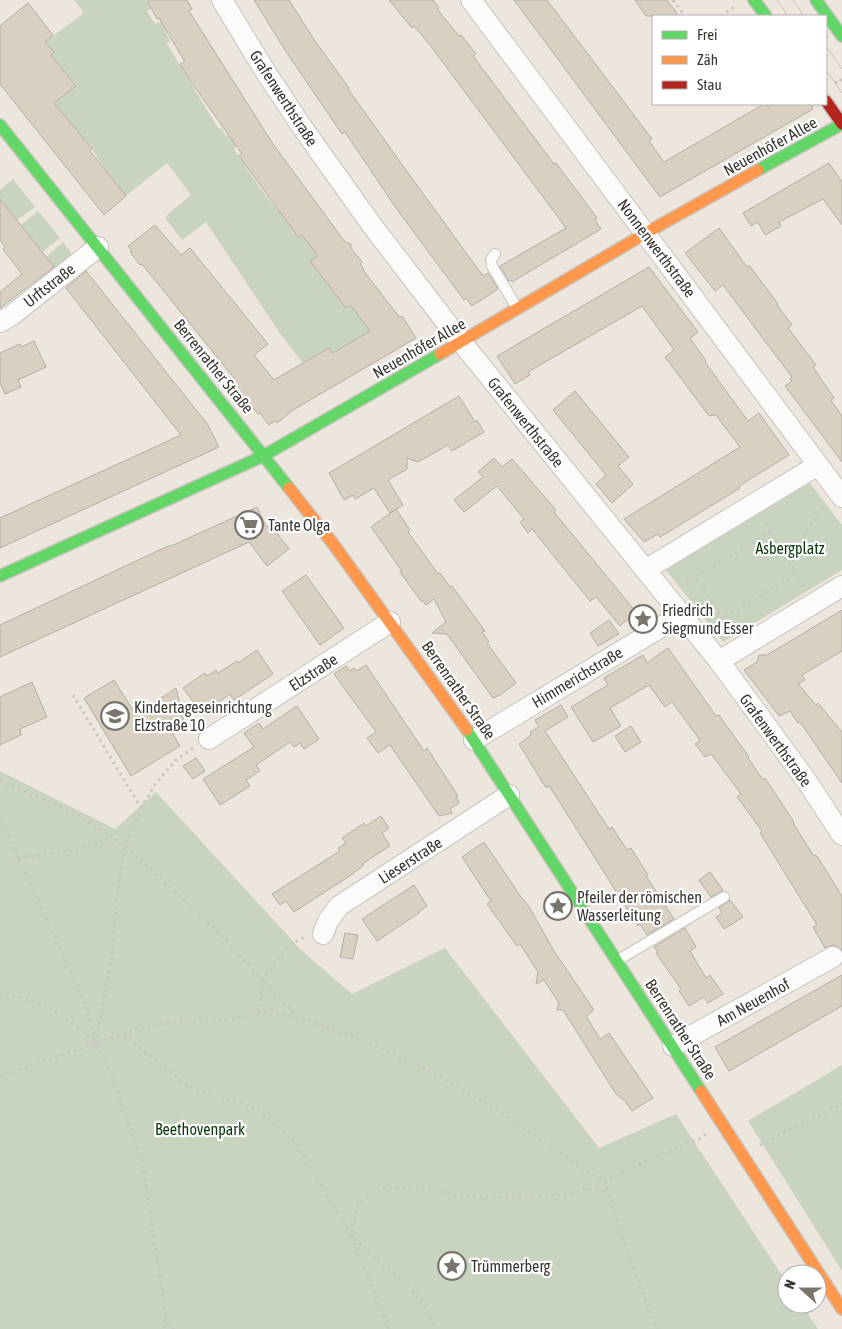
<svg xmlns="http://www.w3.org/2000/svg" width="842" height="1329" viewBox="0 0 842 1329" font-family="'Asap Condensed',sans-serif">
	<rect width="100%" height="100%" fill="#ece6dc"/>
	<g fill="#c8d4bf">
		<path d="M74 0H146L151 9 147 11 155 24 161 22 170 41 167 44 218 128 222 129 226 137 228 135 236 146 234 149C251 175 270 206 295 226L292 228 298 237 302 235 319 255 311 262 346 308 350 305 376 331 362 336 333 353 329 348 303 363 281 335 206 222 182 240 165 218 168 214 191 195 167 163 126 196 102 165 87 141 77 135 79 133 54 103 76 85 51 55 54 52 45 42 84 13Z"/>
		<polygon points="13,179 35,207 17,220 0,199 0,190"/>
		<polygon points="38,211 60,238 42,252 21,225"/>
		<polygon points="63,242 74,257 57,271 46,257"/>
		<polygon points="810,483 842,525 842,570 723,642 666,570"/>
		<polygon points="0,771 115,829 156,792 301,950 352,994 445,948 599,1148 676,1114 787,1283 787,1304 801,1304 818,1329 0,1329"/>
		<polygon points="842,1065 842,1271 748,1121"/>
	</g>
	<g fill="#d9d0c1" stroke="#b3aea6">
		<polygon points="147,0 187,0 192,9 189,11 273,144 345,242 351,244 351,248 362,262 360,264 364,269 363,270 400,318 402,316 416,338 293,410 277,423 275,421 269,425 260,413 258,414 231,380 234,378 142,264 140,265 130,252 132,251 128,246 155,225 181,255 190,248 268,344 254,355 274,380 329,348 333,353 370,331 350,305 346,308 310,261 318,256 302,235 299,238 239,156 242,154 189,79 180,64 185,62 159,18 157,19"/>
		<polygon points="254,0 289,0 315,41 349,88 348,89 416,184 483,276 488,273 498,289 472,306 466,298 464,300 396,208 345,132 342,134 285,50"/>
		<polygon points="389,0 433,0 439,8 437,9 459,36 461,35 476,54 473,56 554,164 556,163 586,203 597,218 595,220 601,229 512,282 511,280 509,281 500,266 566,228 430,45 414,26 412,28"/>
		<polygon points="514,0 547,0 652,139 649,141 664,162 764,104 767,104 768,107 774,104 811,104 813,109 660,197"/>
		<polygon points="635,0 667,0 679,16 646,16"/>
		<polygon points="28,3 53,35 45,42 54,52 51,55 76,86 54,103 92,149 90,151 126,196 104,215 0,84 0,26"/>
		<polygon points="829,163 842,182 842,225 823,199 779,222 781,226 765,235 758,222 751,226 743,213"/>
		<polygon points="0,199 54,267 0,308 0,292 22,274 3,249 5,247 0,240"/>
		<polygon points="719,228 747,267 749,265 778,304 777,305 792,325 788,328 816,365 813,367 834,398 831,400 842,416 842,462 785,386 792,381 790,379 792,377 767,344 723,285 715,291 685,253"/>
		<polygon points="649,267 698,332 690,338 706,361 705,362 748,421 759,413 789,455 739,486 740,488 675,528 660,537 658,534 644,542 624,519 740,447 716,415 709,416 665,357 674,350 642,306 528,372 530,375 515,384 497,356"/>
		<polygon points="86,271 208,425 219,447 0,548 0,518 181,435 66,288"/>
		<polygon points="34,341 46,367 18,380 21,387 5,394 0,383 0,353 20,344 21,347"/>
		<polygon points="575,391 629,457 618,466 633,484 612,503 596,484 606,475 553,410"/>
		<polygon points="459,396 475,422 477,420 484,432 452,451 448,445 418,462 407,458 407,469 388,480 403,505 390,513 374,488 355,499 353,495 344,500 329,473"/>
		<polygon points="494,458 502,467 512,459 556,510 554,512 636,612 620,626 596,597 590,601 532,529 528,533 520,522 524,519 497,486 464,512 454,500 483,477 478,472"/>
		<polygon points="257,507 266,526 273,528 289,549 267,566 249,542 0,657 0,625 168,546 171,546"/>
		<polygon points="396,509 410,530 408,532 438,574 440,573 450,587 452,586 485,631 482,632 489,642 487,643 516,683 500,695 493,698 447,634 432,633 446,622 434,599 426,605 422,600 421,601 400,572 402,571 371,527"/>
		<polygon points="306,575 344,628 320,645 282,591"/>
		<polygon points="842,610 842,651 802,675 805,680 798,684 816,705 818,703 842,732 842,783 800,722 798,723 790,711 779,716 744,670 757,662 759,655 767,655"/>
		<polygon points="609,620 619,634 598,646 590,633"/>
		<polygon points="668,648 716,716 719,715 726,725 749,757 748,758 763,780 765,778 794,822 793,823 813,855 817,856 842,896 842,950 834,945 825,948 813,927 817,925 760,833 762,831 737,797 741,794 711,754 705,757 695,744 700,740 672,702 665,707 649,685 610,708 621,726 593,742 571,707 608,685 604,678 643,655 647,663"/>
		<polygon points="257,650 273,674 234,700 230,694 202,714 183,688 205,673 207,676 216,670 218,673 237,661 238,663"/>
		<polygon points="366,665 424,751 427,748 458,796 456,797 459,803 450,809 452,813 439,816 390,745 378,753 367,738 376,732 334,674 346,666 350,671 354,668 357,671"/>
		<polygon points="114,680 136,715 176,688 185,727 173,734 180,746 131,776 84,698"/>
		<polygon points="32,682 47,717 20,729 21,735 0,745 0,697"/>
		<polygon points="561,705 568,717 545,731 609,829 612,827 627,850 631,848 648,875 646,876 674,919 647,935 640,924 638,926 557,798 549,786 546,788 519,744 531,735 530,732 539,727 535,720"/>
		<polygon points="297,706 319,739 304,749 300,743 294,747 290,742 256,765 260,771 246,780 250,786 220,805 203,779 254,747 244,733 259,723 263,729"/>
		<polygon points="631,726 641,742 625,752 615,736"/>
		<polygon points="196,758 205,771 193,779 183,766"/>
		<polygon points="381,816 389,828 382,833 390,846 362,864 364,865 351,875 294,912 286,901 280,905 272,894 340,851 338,848 346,843 342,838 364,823 366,826"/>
		<polygon points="484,842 521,897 528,905 554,951 594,1010 586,1016 600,1039 609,1033 653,1098 632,1111 625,1101 616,1094 563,1010 557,1010 559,1003 544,980 536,984 538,972 520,944 517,946 487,904 491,901 462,857"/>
		<polygon points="710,872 723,890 711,897 699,880"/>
		<polygon points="414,885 427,906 419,912 419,913 377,941 362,919"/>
		<polygon points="730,900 743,917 724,929 716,917 722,913 719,908"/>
		<polygon points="685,928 696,947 690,951 706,978 710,975 723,994 708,1003 704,997 689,1006 679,991 681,989 656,953 658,952 654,947"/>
		<polygon points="345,933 358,935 353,959 340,957"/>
		<polygon points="842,975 842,1006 729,1071 715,1047"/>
	</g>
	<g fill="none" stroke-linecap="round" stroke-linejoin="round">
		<defs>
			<g id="lane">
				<polyline points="495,254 491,260 492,266 517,308"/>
				<polyline points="618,960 724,897"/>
			</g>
			<g id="street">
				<polyline points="222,0 265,71 302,127 371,224 459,339 719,661 806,780 842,835"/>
				<polyline points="471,0 842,497"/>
				<polyline points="0,322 12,315 98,247"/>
				<polyline points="645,570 818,465"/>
				<polyline points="719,661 842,586"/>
				<polyline points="209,739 390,622"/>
				<polyline points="474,740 681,615"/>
				<polyline points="323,934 328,921 339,906 509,795"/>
				<polyline points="673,1046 833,957"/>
			</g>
			<g id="fast">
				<polyline points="754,0 766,16"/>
				<polyline points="816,0 842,36"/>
				<polyline points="0,125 289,488"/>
				<polyline points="758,170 842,124"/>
				<polyline points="0,576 263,456 440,354"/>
				<polyline points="467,730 701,1091"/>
			</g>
			<g id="slow">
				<polyline points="440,354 646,233 758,170"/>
				<polyline points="289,488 334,545 467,730"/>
				<polyline points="701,1091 842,1309"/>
			</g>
			<polyline id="jam" points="826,101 842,124"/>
		</defs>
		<use href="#lane" stroke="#c8c3bc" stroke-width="12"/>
		<use href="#street" stroke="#c8c3bc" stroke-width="22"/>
		<use href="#fast" stroke="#c8c3bc" stroke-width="14"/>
		<use href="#slow" stroke="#c8c3bc" stroke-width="14"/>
		<use href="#jam" stroke="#c8c3bc" stroke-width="14"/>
		<g stroke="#c8c7c2" stroke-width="3" stroke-dasharray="2.5 4" stroke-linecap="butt">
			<polyline points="673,0 685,16"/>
			<polyline points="721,16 734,7"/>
			<polyline points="835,83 840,79 842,82"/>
			<polyline points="762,517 805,589"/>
			<polyline points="771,532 695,577 722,619 797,574"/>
			<polyline points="784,553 797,545 825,504"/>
			<polyline points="680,585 688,579 695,577"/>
			<polyline points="713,627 722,619"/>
			<polyline points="73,695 141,808"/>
			<polyline points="0,781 73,812 125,845 219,933 297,1017"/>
			<polyline points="0,818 84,1001 96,1043"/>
			<polyline points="18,858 69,851 116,840"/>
			<path d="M0 994C42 998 82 1023 105 1058L142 1161 166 1315 164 1329"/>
			<polyline points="259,1013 263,979 289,945 300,939 307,937"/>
			<polyline points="124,1035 189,1087 259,1110 295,1142 351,1235 382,1265 408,1284 422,1302 436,1329"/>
			<polyline points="96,1043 113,950 117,894 125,845 141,808 156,783 177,759 195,747"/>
			<polyline points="0,1076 153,1024 218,1021 259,1013 297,1017 370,1043 430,1071 486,1103 604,1182 632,1265 657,1329"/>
			<polyline points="760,1145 842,1104"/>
			<polyline points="604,1182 652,1158 699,1139 706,1134"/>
			<polyline points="166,1316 173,1329"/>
			<polyline points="389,1329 351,1235 358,1205 368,1196 387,1187 418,1188 464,1196 506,1198 535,1197 565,1194 589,1189 607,1191"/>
		</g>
		<use href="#lane" stroke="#fcfbfa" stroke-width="10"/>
		<use href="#street" stroke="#fcfbfa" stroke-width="20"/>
		<use href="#fast" stroke="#63d668" stroke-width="11"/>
		<use href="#slow" stroke="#ff974d" stroke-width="11"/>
		<use href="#jam" stroke="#b3261e" stroke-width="11"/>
		<g stroke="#c3c2c0" stroke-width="1">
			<polyline points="777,0 788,16"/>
			<polyline points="793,0 804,16"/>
			<polyline points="826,46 842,69"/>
			<polyline points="826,70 842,93"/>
		</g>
	</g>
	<defs>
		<symbol id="supermarket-ring" viewBox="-11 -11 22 22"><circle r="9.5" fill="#fff" stroke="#79746c" stroke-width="1.5"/><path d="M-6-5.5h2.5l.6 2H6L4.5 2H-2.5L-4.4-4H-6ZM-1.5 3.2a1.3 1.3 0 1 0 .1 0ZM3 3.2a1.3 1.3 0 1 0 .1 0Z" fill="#79746c"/></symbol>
		<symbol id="sight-ring" viewBox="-11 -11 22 22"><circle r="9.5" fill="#fff" stroke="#79746c" stroke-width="1.5"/><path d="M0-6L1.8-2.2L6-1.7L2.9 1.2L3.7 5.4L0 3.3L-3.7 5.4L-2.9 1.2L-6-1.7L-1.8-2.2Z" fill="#79746c"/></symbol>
		<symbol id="school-ring" viewBox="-11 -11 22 22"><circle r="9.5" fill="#fff" stroke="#79746c" stroke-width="1.5"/><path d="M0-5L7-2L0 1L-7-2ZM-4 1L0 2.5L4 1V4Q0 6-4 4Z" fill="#79746c"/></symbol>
	</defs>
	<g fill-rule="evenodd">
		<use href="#supermarket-ring" x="233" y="509" width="32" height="32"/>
		<use href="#sight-ring" x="627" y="603" width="32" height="32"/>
		<use href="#school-ring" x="99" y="700" width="32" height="32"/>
		<use href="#sight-ring" x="542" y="890" width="32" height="32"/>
		<use href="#sight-ring" x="436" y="1250" width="32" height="32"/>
	</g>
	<g text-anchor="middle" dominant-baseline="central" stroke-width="4.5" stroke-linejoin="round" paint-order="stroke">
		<g font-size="16" fill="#3b3730" stroke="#fff">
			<text transform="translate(284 98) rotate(57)">Grafenwerthstraße</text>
			<text transform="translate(770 146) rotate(-29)">Neuenhöfer Allee</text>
			<text transform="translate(657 248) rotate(53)">Nonnenwerthstraße</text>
			<text transform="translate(49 285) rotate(-38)">Urftstraße</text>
			<text transform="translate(419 348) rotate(-30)">Neuenhöfer Allee</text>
			<text transform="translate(214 366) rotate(51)">Berrenrather Straße</text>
			<text transform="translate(526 422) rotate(51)">Grafenwerthstraße</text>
			<text transform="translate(313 672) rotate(-33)">Elzstraße</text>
			<text transform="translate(577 677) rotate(-31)">Himmerichstraße</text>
			<text transform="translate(459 690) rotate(55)">Berrenrather Straße</text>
			<text transform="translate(776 740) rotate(54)">Grafenwerthstraße</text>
			<text transform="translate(410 860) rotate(-33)">Lieserstraße</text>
			<text transform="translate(753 1002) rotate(-29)">Am Neuenhof</text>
			<text transform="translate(681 1029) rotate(57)">Berrenrather Straße</text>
		</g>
		<g font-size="16" fill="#3b3730" stroke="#fff" text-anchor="start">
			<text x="268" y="525">Tante Olga</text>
			<text x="662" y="610">Friedrich<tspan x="662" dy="18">Siegmund Esser</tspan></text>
			<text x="134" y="707">Kindertageseinrichtung<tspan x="134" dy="18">Elzstraße 10</tspan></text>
			<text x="577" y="897">Pfeiler der römischen<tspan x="577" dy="18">Wasserleitung</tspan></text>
			<text x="471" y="1266">Trümmerberg</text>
		</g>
		<g font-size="16" fill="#0a380a" stroke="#fff">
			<text x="790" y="548">Asbergplatz</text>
			<text x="200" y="1129">Beethovenpark</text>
		</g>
	</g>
	<rect x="652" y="15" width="175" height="90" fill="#ffffff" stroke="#b1afac"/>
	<rect x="662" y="31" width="25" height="8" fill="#63d668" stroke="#b1afac"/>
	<text x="697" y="40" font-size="15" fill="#3b3730">Frei</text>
	<rect x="662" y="56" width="25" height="8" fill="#ff974d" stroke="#b1afac"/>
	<text x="697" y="65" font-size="15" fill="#3b3730">Zäh</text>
	<rect x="662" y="81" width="25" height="8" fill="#b3261e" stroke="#b1afac"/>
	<text x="697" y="90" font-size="15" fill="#3b3730">Stau</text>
	<g transform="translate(802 1289) rotate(291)"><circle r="24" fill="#ffffff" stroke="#b1afac"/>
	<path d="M0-4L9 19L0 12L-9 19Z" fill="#79746c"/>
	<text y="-8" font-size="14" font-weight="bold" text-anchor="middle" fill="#3b3730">N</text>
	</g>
</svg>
